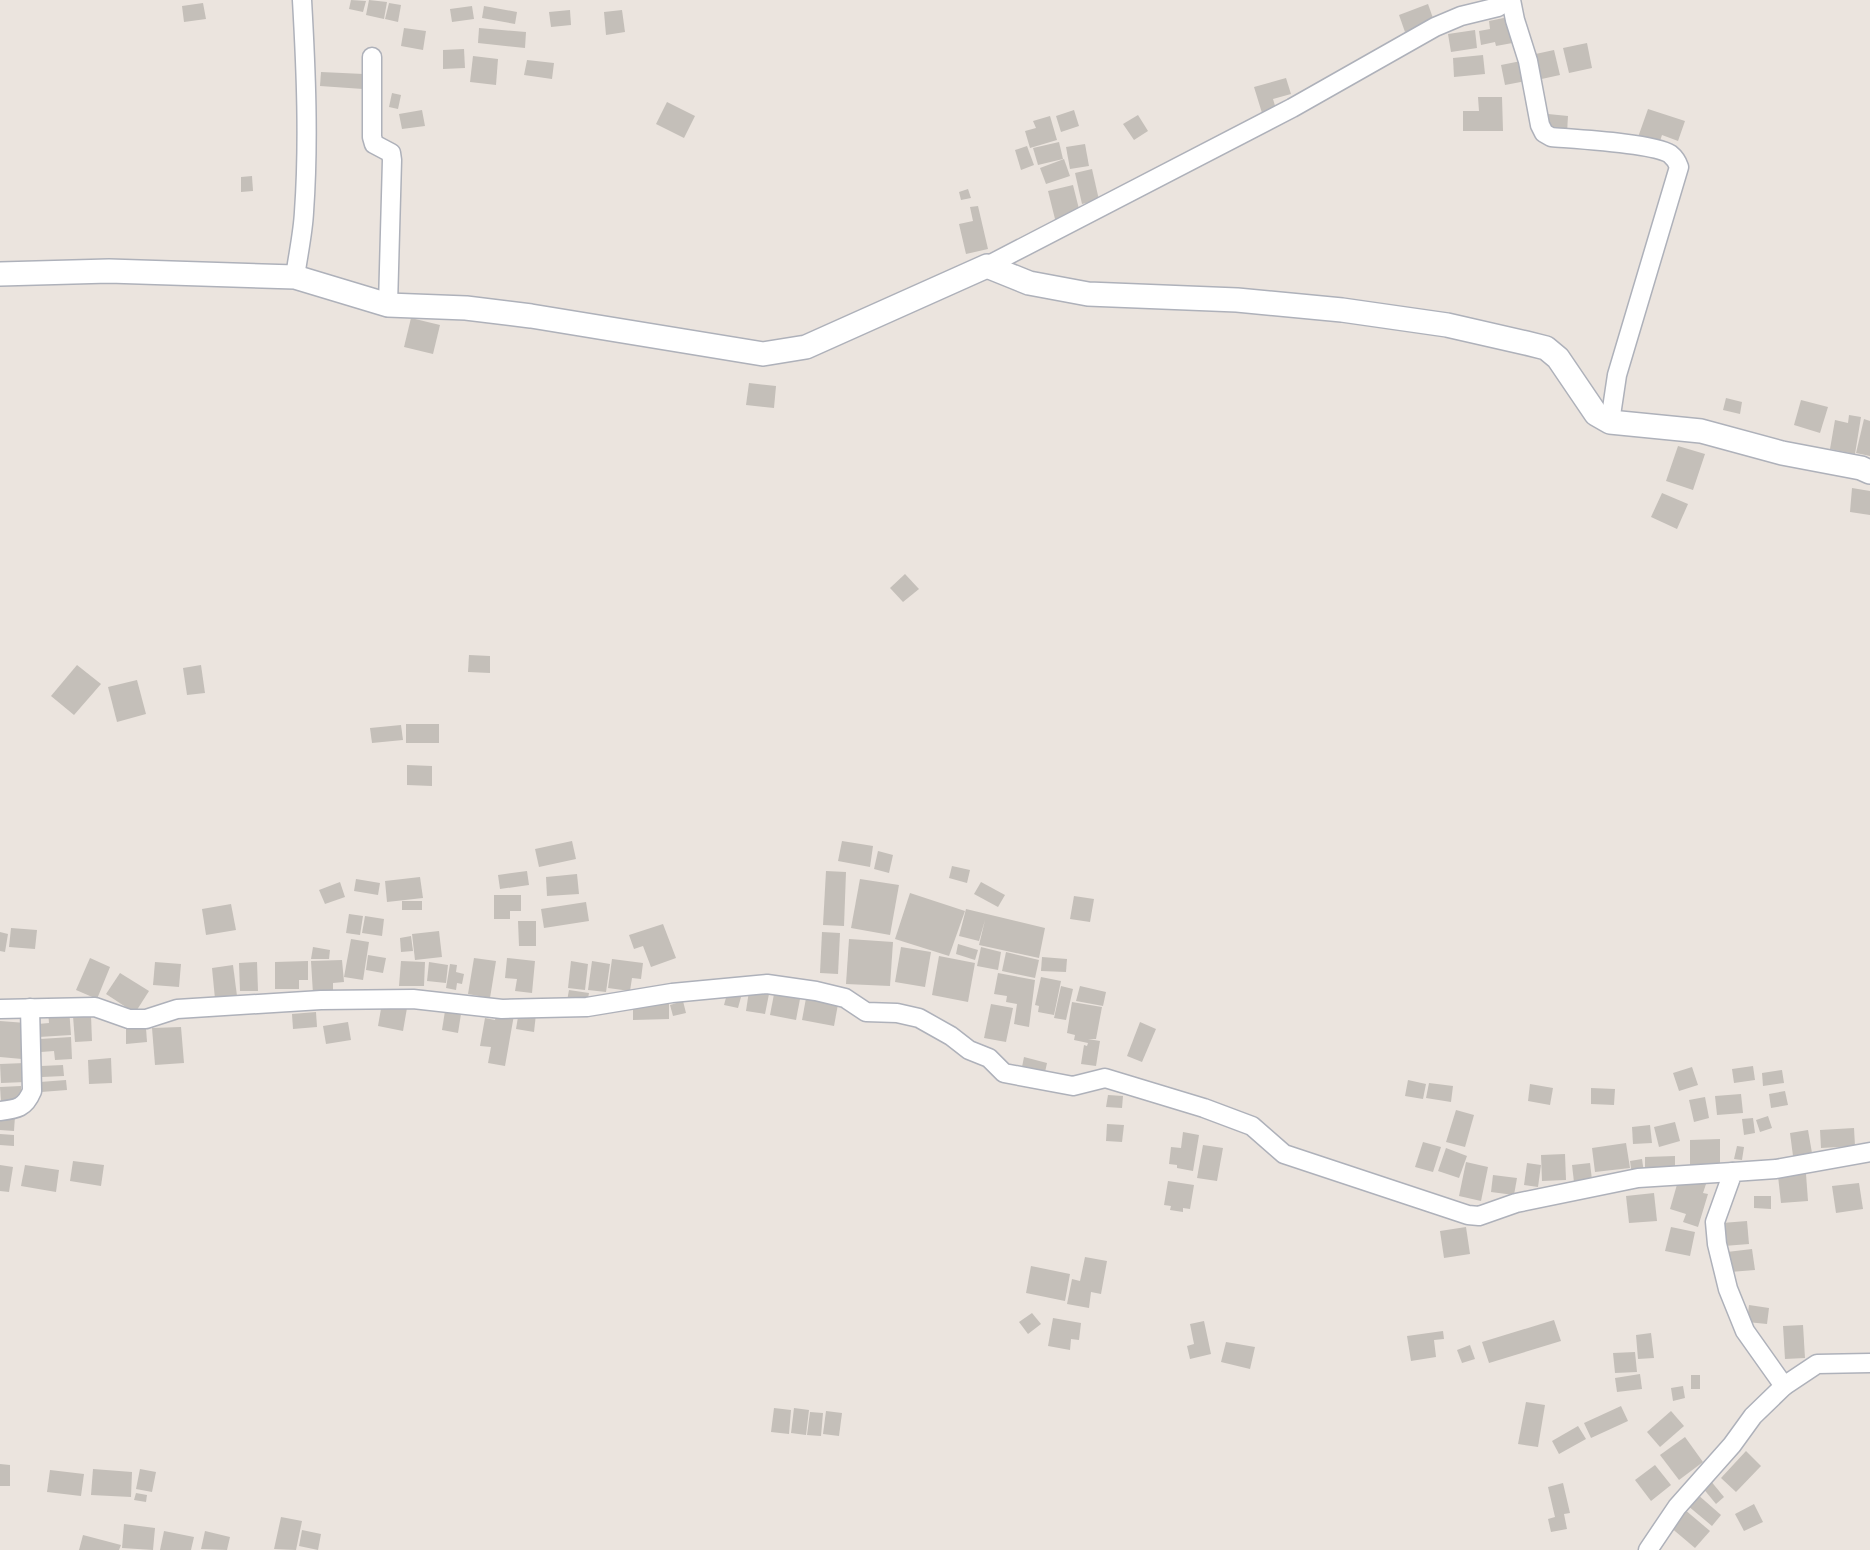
<svg xmlns="http://www.w3.org/2000/svg" width="1870" height="1550" viewBox="0 0 1870 1550" font-family="'Work Sans',sans-serif">
	<rect width="100%" height="100%" fill="#ebe4de"/>
	<g fill="#c4bfb9">
		<polygon points="351,0 366,1 363,12 349,9"/>
		<polygon points="369,0 387,2 384,19 366,15"/>
		<polygon points="203,3 206,19 184,22 182,6"/>
		<polygon points="389,3 401,5 398,22 385,19"/>
		<polygon points="1428,4 1434,21 1405,32 1399,15"/>
		<polygon points="472,6 474,19 452,22 450,9"/>
		<polygon points="484,6 517,12 515,24 482,18"/>
		<polygon points="570,10 571,25 551,27 549,12"/>
		<polygon points="622,10 625,32 606,35 604,12"/>
		<polygon points="1513,16 1518,42 1496,46 1495,42 1481,45 1479,31 1490,29 1489,21"/>
		<polygon points="404,28 426,31 423,50 401,46"/>
		<polygon points="479,28 526,32 525,48 478,43"/>
		<polygon points="1475,30 1477,48 1451,52 1448,34"/>
		<polygon points="1587,43 1592,68 1569,73 1563,48"/>
		<polygon points="464,49 465,68 443,69 443,50"/>
		<polygon points="1554,50 1560,75 1537,80 1531,55"/>
		<polygon points="1483,55 1485,74 1454,77 1453,58"/>
		<polygon points="473,56 498,59 496,85 470,82"/>
		<polygon points="527,60 554,63 552,79 524,75"/>
		<polygon points="1521,61 1526,81 1505,85 1501,65"/>
		<polygon points="321,72 364,74 363,89 320,86"/>
		<polygon points="1286,78 1291,94 1273,99 1276,109 1262,113 1254,87"/>
		<polygon points="392,93 401,95 398,109 389,107"/>
		<polygon points="1478,97 1502,97 1503,131 1463,131 1463,111 1479,111"/>
		<polygon points="667,102 695,116 684,138 656,124"/>
		<polygon points="1648,109 1685,121 1678,141 1662,135 1658,147 1637,140"/>
		<polygon points="422,110 425,126 402,129 399,114"/>
		<polygon points="1074,110 1079,126 1061,132 1056,116"/>
		<polygon points="1548,114 1568,116 1567,133 1547,132"/>
		<polygon points="1138,115 1148,131 1134,140 1123,124"/>
		<polygon points="1050,116 1057,140 1030,148 1025,131 1036,128 1033,121"/>
		<polygon points="1059,142 1063,159 1038,165 1033,148"/>
		<polygon points="1085,144 1089,166 1070,169 1066,147"/>
		<polygon points="1027,146 1034,165 1021,170 1015,150"/>
		<polygon points="1064,159 1070,176 1046,184 1040,168"/>
		<polygon points="1092,169 1099,200 1082,204 1075,173"/>
		<polygon points="252,176 253,191 241,192 241,177"/>
		<polygon points="1073,185 1081,217 1056,223 1048,191"/>
		<polygon points="968,189 971,198 961,200 959,192"/>
		<polygon points="978,206 988,249 966,254 959,224 973,221 970,207"/>
		<polygon points="411,318 440,325 433,354 404,347"/>
		<polygon points="749,383 776,386 774,408 746,405"/>
		<polygon points="1726,398 1742,402 1740,414 1723,410"/>
		<polygon points="1801,400 1828,407 1820,433 1794,425"/>
		<polygon points="1849,415 1861,417 1855,454 1830,449 1835,420 1848,423"/>
		<polygon points="1864,419 1870,421 1870,456 1856,453"/>
		<polygon points="1678,446 1705,454 1693,490 1666,481"/>
		<polygon points="1852,488 1870,491 1870,515 1850,512"/>
		<polygon points="1662,493 1688,504 1677,529 1651,517"/>
		<polygon points="905,574 919,589 903,602 890,588"/>
		<polygon points="469,655 490,656 490,673 468,672"/>
		<polygon points="77,665 101,684 74,715 51,696"/>
		<polygon points="201,665 205,693 187,695 183,668"/>
		<polygon points="137,680 146,714 117,722 108,687"/>
		<rect x="406" y="724" width="33" height="19"/>
		<polygon points="401,725 403,740 372,743 370,728"/>
		<polygon points="407,765 432,766 432,786 407,785"/>
		<polygon points="572,841 576,859 539,867 535,849"/>
		<polygon points="842,841 873,846 870,867 838,861"/>
		<polygon points="878,851 893,855 889,873 874,869"/>
		<polygon points="952,866 970,870 967,883 949,878"/>
		<polygon points="527,871 529,885 500,889 498,875"/>
		<polygon points="826,871 846,872 844,926 823,925"/>
		<polygon points="577,874 579,894 547,896 546,877"/>
		<polygon points="420,877 423,898 387,902 385,881"/>
		<polygon points="356,879 380,883 378,895 354,891"/>
		<polygon points="860,879 899,885 890,935 851,928"/>
		<polygon points="340,882 345,897 325,904 319,890"/>
		<polygon points="981,882 1005,895 998,907 974,894"/>
		<polygon points="910,893 965,911 949,956 895,939"/>
		<polygon points="494,895 521,895 521,911 510,911 510,919 494,919"/>
		<polygon points="1074,896 1094,899 1090,922 1070,919"/>
		<rect x="402" y="901" width="20" height="9"/>
		<polygon points="586,902 589,921 544,928 541,909"/>
		<polygon points="231,904 236,930 206,935 202,909"/>
		<polygon points="966,909 1045,928 1039,958 979,945 985,920 979,941 959,936"/>
		<polygon points="349,914 363,916 360,935 346,933"/>
		<polygon points="365,916 384,919 382,936 362,933"/>
		<polygon points="518,921 536,921 536,946 519,946"/>
		<polygon points="663,924 676,958 651,967 643,946 634,949 629,935"/>
		<polygon points="11,928 37,930 35,949 9,947"/>
		<polygon points="439,931 442,957 415,960 412,934"/>
		<polygon points="0,932 8,934 5,952 0,951"/>
		<polygon points="822,932 840,933 838,974 820,973"/>
		<polygon points="411,936 413,951 401,952 400,938"/>
		<polygon points="351,939 369,942 363,980 344,977"/>
		<polygon points="849,939 893,942 890,986 846,984"/>
		<polygon points="958,944 978,950 975,960 956,954"/>
		<polygon points="313,947 330,950 329,959 311,959"/>
		<polygon points="901,947 931,952 925,987 895,982"/>
		<polygon points="981,947 1001,952 998,970 977,966"/>
		<polygon points="1006,952 1039,960 1035,978 1002,971"/>
		<polygon points="368,955 386,958 383,973 366,970"/>
		<polygon points="939,956 975,963 968,1002 932,995"/>
		<polygon points="1042,957 1067,959 1066,972 1041,971"/>
		<polygon points="90,958 110,967 97,999 76,990"/>
		<polygon points="474,958 496,961 490,998 468,994"/>
		<polygon points="507,958 535,961 532,993 515,991 517,979 505,978"/>
		<polygon points="612,959 643,963 641,979 632,978 630,991 608,988"/>
		<polygon points="342,960 344,982 333,983 333,993 313,994 311,961"/>
		<polygon points="308,961 308,980 299,980 299,989 275,989 275,962"/>
		<polygon points="401,961 425,962 424,986 399,986"/>
		<polygon points="571,961 588,964 585,990 568,988"/>
		<polygon points="592,961 610,964 606,992 588,990"/>
		<polygon points="155,962 181,964 179,987 153,985"/>
		<polygon points="257,962 258,991 240,991 239,963"/>
		<polygon points="429,962 448,965 446,983 427,981"/>
		<polygon points="450,964 457,965 456,972 464,974 462,984 457,983 456,990 446,988"/>
		<polygon points="233,965 237,996 215,999 212,968"/>
		<polygon points="120,973 149,991 135,1013 106,994"/>
		<polygon points="998,973 1035,980 1029,1027 1014,1024 1017,1004 1006,1002 1007,996 994,994"/>
		<polygon points="1041,977 1061,981 1054,1015 1038,1012 1039,1006 1035,1005"/>
		<polygon points="1061,986 1073,989 1066,1020 1054,1018"/>
		<polygon points="1080,986 1106,992 1103,1006 1076,1001"/>
		<polygon points="569,990 589,993 587,1004 567,1001"/>
		<polygon points="749,991 769,994 765,1014 746,1011"/>
		<polygon points="807,993 839,999 834,1026 802,1020"/>
		<polygon points="727,994 741,997 738,1008 724,1005"/>
		<polygon points="774,994 800,999 796,1020 770,1015"/>
		<polygon points="683,1001 686,1013 673,1016 670,1005"/>
		<polygon points="1072,1002 1102,1007 1096,1039 1088,1039 1100,1041 1096,1066 1081,1064 1084,1045 1087,1046 1088,1043 1074,1040 1075,1035 1067,1033"/>
		<polygon points="382,1003 407,1008 403,1031 378,1026"/>
		<polygon points="633,1004 669,1004 669,1019 633,1020"/>
		<polygon points="991,1004 1013,1008 1006,1042 984,1038"/>
		<polygon points="69,1008 71,1035 39,1037 38,1024 49,1023 48,1010"/>
		<polygon points="445,1011 461,1014 458,1033 442,1030"/>
		<polygon points="519,1011 536,1014 534,1032 516,1029"/>
		<polygon points="316,1012 317,1027 293,1029 292,1014"/>
		<polygon points="497,1012 514,1015 505,1066 488,1063 491,1047 480,1046 485,1018 495,1020"/>
		<polygon points="91,1015 92,1041 75,1042 73,1016"/>
		<polygon points="0,1021 26,1023 22,1059 0,1057"/>
		<polygon points="348,1022 351,1040 326,1044 323,1026"/>
		<polygon points="1140,1022 1156,1029 1142,1062 1127,1056"/>
		<polygon points="181,1027 184,1063 155,1065 152,1028"/>
		<polygon points="146,1028 147,1042 126,1044 126,1029"/>
		<polygon points="71,1037 72,1059 55,1060 54,1051 41,1052 40,1039"/>
		<polygon points="1024,1057 1047,1063 1044,1077 1021,1072"/>
		<polygon points="111,1058 112,1083 89,1084 88,1060"/>
		<polygon points="25,1063 26,1082 1,1083 0,1064"/>
		<polygon points="63,1065 64,1076 42,1077 41,1066"/>
		<polygon points="1753,1066 1755,1080 1734,1083 1732,1069"/>
		<polygon points="1692,1067 1698,1085 1679,1091 1673,1073"/>
		<polygon points="1782,1070 1784,1083 1763,1086 1762,1073"/>
		<polygon points="66,1080 67,1090 41,1092 40,1082"/>
		<polygon points="1408,1080 1426,1084 1423,1099 1405,1096"/>
		<polygon points="1429,1083 1453,1086 1451,1102 1426,1098"/>
		<polygon points="1530,1084 1553,1088 1550,1105 1528,1101"/>
		<polygon points="21,1086 22,1100 1,1101 0,1087"/>
		<polygon points="1591,1088 1615,1089 1614,1105 1591,1104"/>
		<polygon points="1785,1091 1788,1105 1771,1108 1769,1094"/>
		<polygon points="1741,1094 1743,1113 1717,1115 1715,1096"/>
		<polygon points="1108,1095 1123,1096 1122,1108 1106,1107"/>
		<polygon points="1705,1097 1709,1118 1694,1122 1689,1100"/>
		<polygon points="1456,1110 1474,1115 1465,1147 1446,1142"/>
		<polygon points="0,1115 15,1116 14,1131 0,1130"/>
		<polygon points="1768,1116 1772,1128 1760,1132 1756,1120"/>
		<polygon points="1753,1118 1755,1133 1744,1135 1742,1119"/>
		<polygon points="1675,1122 1680,1141 1659,1147 1654,1127"/>
		<polygon points="1107,1124 1124,1125 1122,1142 1106,1141"/>
		<polygon points="1650,1125 1652,1143 1633,1144 1632,1127"/>
		<polygon points="1854,1128 1855,1146 1821,1148 1820,1130"/>
		<polygon points="1808,1130 1812,1153 1793,1156 1790,1133"/>
		<polygon points="1183,1132 1199,1135 1193,1171 1177,1168 1177,1165 1169,1164 1171,1147 1181,1148"/>
		<polygon points="0,1134 14,1135 14,1146 0,1145"/>
		<polygon points="1720,1139 1720,1169 1690,1169 1690,1140"/>
		<polygon points="1423,1142 1441,1147 1433,1172 1415,1167"/>
		<polygon points="1626,1143 1630,1168 1595,1172 1592,1148"/>
		<polygon points="1203,1145 1223,1148 1217,1181 1197,1178"/>
		<polygon points="1737,1146 1744,1147 1742,1160 1734,1159"/>
		<polygon points="1446,1148 1467,1156 1459,1178 1438,1171"/>
		<polygon points="1565,1154 1566,1180 1542,1181 1541,1155"/>
		<polygon points="1675,1156 1675,1172 1645,1173 1645,1157"/>
		<polygon points="1642,1159 1644,1173 1632,1175 1630,1161"/>
		<polygon points="73,1161 104,1165 101,1186 70,1181"/>
		<polygon points="1466,1162 1488,1167 1481,1201 1459,1196"/>
		<polygon points="1527,1163 1541,1165 1538,1187 1524,1185"/>
		<polygon points="1590,1163 1592,1180 1574,1182 1572,1165"/>
		<polygon points="0,1165 13,1167 9,1192 0,1191"/>
		<polygon points="25,1165 59,1170 56,1192 21,1186"/>
		<polygon points="1806,1174 1808,1201 1781,1203 1778,1176"/>
		<polygon points="1493,1175 1517,1178 1514,1195 1491,1192"/>
		<polygon points="1690,1179 1706,1184 1703,1193 1708,1194 1698,1227 1683,1222 1686,1214 1670,1209 1678,1181 1689,1184"/>
		<polygon points="1168,1181 1194,1185 1190,1209 1183,1208 1183,1212 1170,1210 1171,1206 1164,1205"/>
		<polygon points="1859,1183 1863,1209 1836,1213 1832,1186"/>
		<polygon points="1654,1193 1657,1221 1629,1223 1626,1196"/>
		<polygon points="1754,1196 1771,1196 1771,1209 1754,1208"/>
		<polygon points="1747,1221 1749,1244 1724,1246 1722,1223"/>
		<polygon points="1466,1227 1470,1254 1444,1258 1440,1231"/>
		<polygon points="1671,1227 1695,1232 1690,1256 1665,1251"/>
		<polygon points="1752,1249 1755,1270 1730,1272 1727,1252"/>
		<polygon points="1085,1257 1107,1261 1101,1294 1091,1292 1089,1308 1067,1304 1072,1279 1080,1281"/>
		<polygon points="1031,1266 1070,1274 1065,1301 1026,1293"/>
		<polygon points="1749,1305 1769,1308 1767,1324 1747,1322"/>
		<polygon points="1032,1313 1041,1324 1028,1334 1019,1322"/>
		<polygon points="1053,1318 1081,1323 1079,1340 1071,1339 1070,1350 1048,1346"/>
		<polygon points="1554,1320 1561,1341 1489,1363 1482,1342"/>
		<polygon points="1204,1321 1211,1354 1190,1359 1187,1346 1194,1344 1190,1324"/>
		<polygon points="1803,1325 1805,1358 1785,1359 1783,1326"/>
		<polygon points="1443,1331 1444,1339 1434,1340 1436,1357 1411,1361 1407,1336"/>
		<polygon points="1651,1333 1654,1358 1638,1359 1636,1335"/>
		<polygon points="1226,1342 1255,1347 1250,1369 1221,1362"/>
		<polygon points="1470,1345 1475,1359 1462,1363 1457,1350"/>
		<polygon points="1635,1352 1637,1372 1615,1373 1613,1353"/>
		<polygon points="1640,1374 1642,1389 1617,1392 1615,1378"/>
		<rect x="1691" y="1375" width="9" height="14"/>
		<polygon points="1683,1386 1685,1398 1673,1401 1671,1388"/>
		<polygon points="1526,1402 1545,1405 1538,1447 1518,1444"/>
		<polygon points="1621,1406 1628,1421 1591,1438 1584,1423"/>
		<polygon points="774,1408 791,1410 789,1434 771,1432"/>
		<polygon points="794,1408 809,1410 806,1435 791,1433"/>
		<polygon points="826,1411 842,1413 839,1436 823,1434"/>
		<polygon points="1671,1411 1684,1426 1660,1447 1647,1432"/>
		<polygon points="810,1412 823,1413 821,1436 807,1435"/>
		<polygon points="1578,1426 1586,1439 1559,1454 1552,1441"/>
		<polygon points="1685,1437 1703,1462 1679,1480 1660,1455"/>
		<polygon points="1746,1451 1761,1466 1736,1492 1721,1478"/>
		<polygon points="0,1464 10,1465 10,1486 0,1486"/>
		<polygon points="1655,1465 1671,1485 1651,1501 1635,1480"/>
		<polygon points="93,1469 132,1472 131,1497 91,1495"/>
		<polygon points="140,1469 156,1472 152,1492 136,1489"/>
		<polygon points="50,1470 84,1474 81,1496 47,1492"/>
		<polygon points="1710,1480 1724,1497 1716,1504 1702,1487"/>
		<polygon points="1563,1483 1570,1513 1564,1514 1567,1529 1551,1532 1548,1519 1555,1517 1548,1487"/>
		<polygon points="136,1493 147,1495 146,1502 134,1500"/>
		<polygon points="1697,1494 1721,1515 1712,1526 1687,1505"/>
		<polygon points="1754,1504 1763,1522 1744,1531 1735,1514"/>
		<polygon points="1684,1509 1710,1531 1695,1548 1669,1526"/>
		<polygon points="281,1517 302,1521 296,1550 274,1549"/>
		<polygon points="124,1524 155,1528 153,1550 122,1548"/>
		<polygon points="302,1530 321,1534 318,1550 299,1546"/>
		<polygon points="164,1531 194,1537 191,1550 160,1550"/>
		<polygon points="205,1531 230,1537 227,1550 201,1549"/>
		<polygon points="83,1535 121,1545 119,1550 79,1550"/>
	</g>
	<g fill="none" stroke-linecap="round" stroke-linejoin="round">
		<defs>
			<g id="minor">
				<path d="M1511 0 1515 20 1528 61 1540 125 1544 133 1551 137C1575 139 1653 143 1670 154 1675 158 1677 161 1679 167L1617 375 1610 422"/>
				<polyline points="372,57 372,137 374,144 391,153 392,160 388,305"/>
				<polyline points="987,266 1292,108 1435,27 1461,16 1498,7 1509,0"/>
				<path d="M295 277C298 255 303 233 304 212 309 142 306 70 302 0"/>
				<polyline points="0,1009 95,1007 129,1019 146,1019 177,1009 321,1000 413,999 502,1009 587,1007 672,993 767,984 816,991 845,998 866,1012 897,1013 919,1018 951,1036 969,1050 989,1058 1004,1073 1073,1086 1105,1078 1204,1108 1252,1126 1284,1154 1468,1215 1479,1216 1516,1203 1638,1178 1733,1172"/>
				<path d="M0 1111C17 1109 25 1108 32 1091L30 1008"/>
				<polyline points="1784,1386 1817,1364 1870,1363"/>
				<polyline points="1648,1550 1677,1507 1732,1445 1753,1416 1784,1386 1745,1331 1728,1289 1717,1244 1715,1222 1733,1172 1776,1169 1870,1152"/>
			</g>
			<polyline id="tertiary" points="0,274 109,271 295,277 388,305 466,308 531,316 763,354 806,347 987,266 1029,283 1088,294 1237,300 1342,310 1447,325 1526,343 1546,348 1558,358 1596,414 1610,422 1701,431 1782,453 1861,468 1870,472"/>
		</defs>
		<use href="#minor" stroke="#aeb1ba" stroke-width="21"/>
		<use href="#tertiary" stroke="#aeb1ba" stroke-width="26"/>
		<use href="#minor" stroke="#fff" stroke-width="18"/>
		<use href="#tertiary" stroke="#fff" stroke-width="23"/>
	</g>
</svg>
